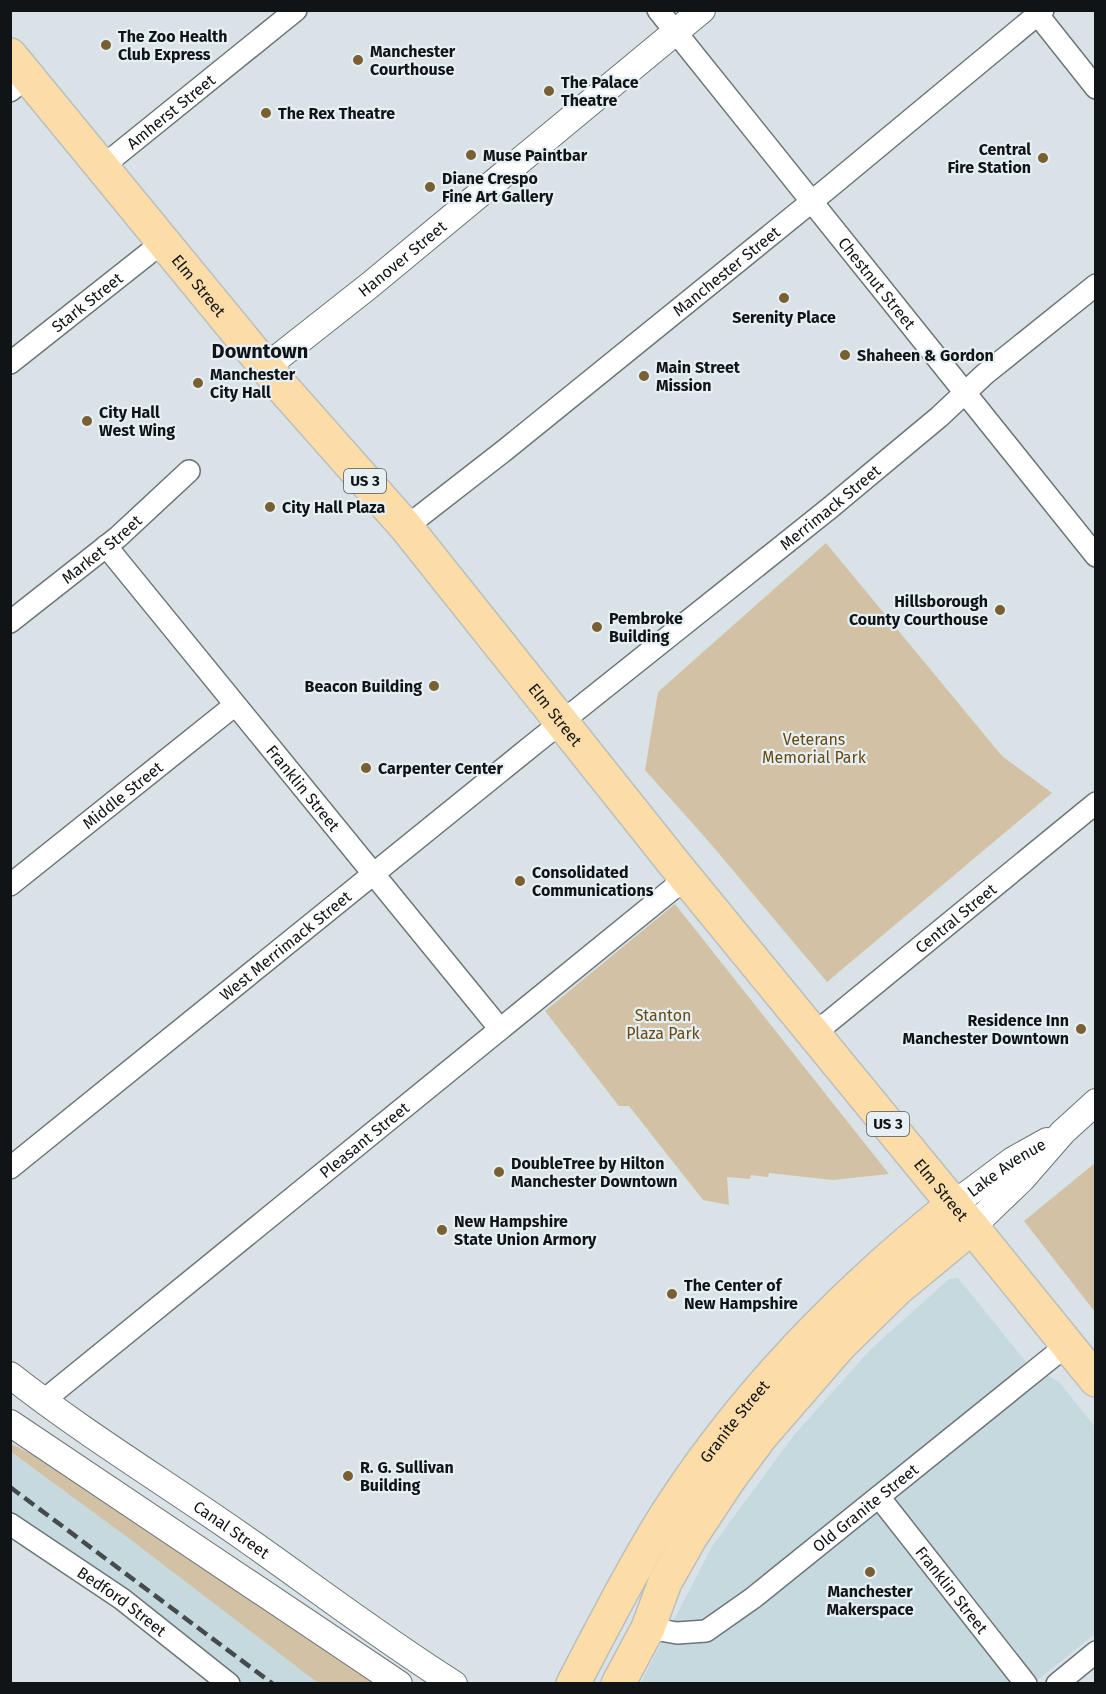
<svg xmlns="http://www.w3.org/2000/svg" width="1106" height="1694" viewBox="0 0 1106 1694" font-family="'Fira Sans',sans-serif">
	<rect width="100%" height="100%" fill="#d9e3e7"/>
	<g fill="#c6d9df">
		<polygon points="958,1278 1026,1362 1060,1383 1095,1427 1095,1634 1034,1683 640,1684 713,1545 794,1435 871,1349 949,1279"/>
		<polygon points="10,1452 127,1537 318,1683 242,1683 104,1574 11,1512"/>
	</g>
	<g fill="#d2c1a4">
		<polygon points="826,543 1002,756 1052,793 827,982 710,843 645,770 658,692"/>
		<polygon points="675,904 889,1174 833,1180 769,1173 768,1177 751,1175 750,1179 727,1177 729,1205 703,1200 629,1106 619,1106 545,1011"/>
		<polygon points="1095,1163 1095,1312 1024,1221"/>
		<polygon points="10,1443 31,1454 35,1451 380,1683 318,1683 127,1537 11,1452"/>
	</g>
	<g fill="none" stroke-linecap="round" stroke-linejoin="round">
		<defs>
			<g id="minor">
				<path id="s1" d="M658 10 1096 556"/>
				<polyline points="1034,10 1096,88"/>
				<polyline points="10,91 28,76"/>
				<path id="s2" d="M103 166 296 10"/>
				<path id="s3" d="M10 363 163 242"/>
				<path id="s4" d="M406 527 505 450 826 190 1043 10"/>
				<path id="s5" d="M106 546 500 1029"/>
				<path id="s6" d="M10 622 118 537 189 471"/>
				<path id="s7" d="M10 885 235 705"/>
				<path id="s8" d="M814 1034 1096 803"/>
				<path id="s9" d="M10 1168 534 744 831 507 939 417 985 374 1096 285"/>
				<path id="s10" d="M43 1401 686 878"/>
				<path id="s11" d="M879 1497 1026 1684"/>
				<path id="s12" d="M10 1524 122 1599 229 1684"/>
				<path id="s13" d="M648 1628 677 1633 706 1631 753 1598 1067 1345"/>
				<polyline points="1057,1684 1096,1652"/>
			</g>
			<g id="tertiary">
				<path id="s14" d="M266 367 370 285 702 10"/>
				<path id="s15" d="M954 1204 1013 1160 1047 1141"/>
				<polyline points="972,1227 1022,1179 1063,1132 1096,1102"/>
				<path id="s16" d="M10 1375C85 1434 166 1483 243 1537 313 1586 381 1638 454 1684"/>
				<polyline points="10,1423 399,1684"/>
			</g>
			<g id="primary">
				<path id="s17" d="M10 55 284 389 406 527 677 867 972 1227 1096 1380"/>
				<path id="s18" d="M573 1684C602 1629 630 1573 663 1520 740 1398 841 1294 954 1204"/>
				<polyline points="618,1684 648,1628 665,1582 690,1538 729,1479 761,1436 840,1345 897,1289 972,1227"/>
			</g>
		</defs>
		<use href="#minor" stroke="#6c7578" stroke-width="24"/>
		<use href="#tertiary" stroke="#6c7578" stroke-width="28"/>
		<use href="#primary" stroke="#bcbdbe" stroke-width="36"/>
		<use href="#minor" stroke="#fff" stroke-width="21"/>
		<use href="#tertiary" stroke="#fff" stroke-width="26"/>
		<use href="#primary" stroke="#fddda7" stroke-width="33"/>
		<polyline stroke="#454a4c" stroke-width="4.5" stroke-dasharray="12 6" stroke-linecap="butt" points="10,1487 273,1684"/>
	</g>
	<g fill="#795f31" stroke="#e6f0f4" stroke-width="2">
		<circle cx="106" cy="45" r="6"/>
		<circle cx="358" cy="60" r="6"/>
		<circle cx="549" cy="91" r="6"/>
		<circle cx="266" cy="113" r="6"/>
		<circle cx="471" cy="155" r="6"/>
		<circle cx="1043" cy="158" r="6"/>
		<circle cx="430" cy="187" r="6"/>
		<circle cx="784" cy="298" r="6"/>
		<circle cx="845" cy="355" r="6"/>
		<circle cx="644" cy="376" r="6"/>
		<circle cx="198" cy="383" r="6"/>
		<circle cx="87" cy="421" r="6"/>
		<circle cx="270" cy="507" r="6"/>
		<circle cx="1000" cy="610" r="6"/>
		<circle cx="597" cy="627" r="6"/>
		<circle cx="434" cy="686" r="6"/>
		<circle cx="366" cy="768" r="6"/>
		<circle cx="520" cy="881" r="6"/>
		<circle cx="1081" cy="1029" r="6"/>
		<circle cx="499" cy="1172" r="6"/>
		<circle cx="442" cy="1230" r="6"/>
		<circle cx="672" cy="1294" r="6"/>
		<circle cx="348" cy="1476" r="6"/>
		<circle cx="870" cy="1572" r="6"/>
	</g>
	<g text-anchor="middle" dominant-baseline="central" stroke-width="4.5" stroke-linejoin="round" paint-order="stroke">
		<g fill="#e6f0f4" stroke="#515659" stroke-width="1.5">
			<rect x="344" y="469" width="42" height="24" rx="4.5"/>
			<rect x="867" y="1112" width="42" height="24" rx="4.5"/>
		</g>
		<g font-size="15" font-weight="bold" fill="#111416">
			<text x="365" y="481">US 3</text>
			<text x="888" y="1124">US 3</text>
		</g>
		<g font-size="16" font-weight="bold" fill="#111416" stroke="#e6f0f4" text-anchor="start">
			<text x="118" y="36">The Zoo Health<tspan x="118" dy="18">Club Express</tspan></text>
			<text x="370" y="51">Manchester<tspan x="370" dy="18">Courthouse</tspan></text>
			<text x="561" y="82">The Palace<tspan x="561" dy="18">Theatre</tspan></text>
			<text x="278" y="113">The Rex Theatre</text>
			<text x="1031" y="149" text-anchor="end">Central<tspan x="1031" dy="18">Fire Station</tspan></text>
			<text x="483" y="155">Muse Paintbar</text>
			<text x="442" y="178">Diane Crespo<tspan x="442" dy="18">Fine Art Gallery</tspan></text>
			<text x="784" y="317" text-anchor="middle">Serenity Place</text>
			<text x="857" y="355">Shaheen &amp; Gordon</text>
			<text x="656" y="367">Main Street<tspan x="656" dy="18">Mission</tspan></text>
			<text x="210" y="374">Manchester<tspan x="210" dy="18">City Hall</tspan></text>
			<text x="99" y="412">City Hall<tspan x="99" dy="18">West Wing</tspan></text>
			<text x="282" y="507">City Hall Plaza</text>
			<text x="988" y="601" text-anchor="end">Hillsborough<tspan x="988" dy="18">County Courthouse</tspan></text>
			<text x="609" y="618">Pembroke<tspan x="609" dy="18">Building</tspan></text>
			<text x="422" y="686" text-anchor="end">Beacon Building</text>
			<text x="378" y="768">Carpenter Center</text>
			<text x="532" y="872">Consolidated<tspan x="532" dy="18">Communications</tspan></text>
			<text x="1069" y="1020" text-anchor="end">Residence Inn<tspan x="1069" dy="18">Manchester Downtown</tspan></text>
			<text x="511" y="1163">DoubleTree by Hilton<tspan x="511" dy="18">Manchester Downtown</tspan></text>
			<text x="454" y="1221">New Hampshire<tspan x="454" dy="18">State Union Armory</tspan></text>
			<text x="684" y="1285">The Center of<tspan x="684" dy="18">New Hampshire</tspan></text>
			<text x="360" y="1467">R. G. Sullivan<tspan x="360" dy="18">Building</tspan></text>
			<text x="870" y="1591" text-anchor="middle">Manchester<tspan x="870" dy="18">Makerspace</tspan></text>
		</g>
		<g font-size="16" fill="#111416" stroke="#e6f0f4">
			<text stroke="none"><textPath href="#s2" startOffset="87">Amherst Street</textPath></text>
			<text stroke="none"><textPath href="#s14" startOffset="174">Hanover Street</textPath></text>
			<text stroke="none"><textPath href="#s4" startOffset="410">Manchester Street</textPath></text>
			<text stroke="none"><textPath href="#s1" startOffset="350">Chestnut Street</textPath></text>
			<text stroke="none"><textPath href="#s17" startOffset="298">Elm Street</textPath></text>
			<text stroke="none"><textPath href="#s3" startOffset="98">Stark Street</textPath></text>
			<text stroke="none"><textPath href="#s9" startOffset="1053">Merrimack Street</textPath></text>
			<text stroke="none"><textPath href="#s6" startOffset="117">Market Street</textPath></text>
			<text stroke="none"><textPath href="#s17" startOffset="856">Elm Street</textPath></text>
			<text stroke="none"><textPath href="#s5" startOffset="312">Franklin Street</textPath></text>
			<text stroke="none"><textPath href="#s7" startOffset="144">Middle Street</textPath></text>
			<text stroke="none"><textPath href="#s8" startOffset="183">Central Street</textPath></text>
			<text stroke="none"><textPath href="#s9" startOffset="354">West Merrimack Street</textPath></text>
			<text stroke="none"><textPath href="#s10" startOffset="414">Pleasant Street</textPath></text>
			<text stroke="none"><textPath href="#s15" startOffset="64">Lake Avenue</textPath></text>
			<text stroke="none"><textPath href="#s17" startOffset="1468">Elm Street</textPath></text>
			<text stroke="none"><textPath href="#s18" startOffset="309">Granite Street</textPath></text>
			<text stroke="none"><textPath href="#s13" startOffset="260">Old Granite Street</textPath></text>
			<text stroke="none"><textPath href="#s16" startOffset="270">Canal Street</textPath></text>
			<text stroke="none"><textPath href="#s11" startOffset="118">Franklin Street</textPath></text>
			<text stroke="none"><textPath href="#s12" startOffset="136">Bedford Street</textPath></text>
		</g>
		<g font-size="16" fill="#674a11" stroke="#e6f0f4">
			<text x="814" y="739">Veterans<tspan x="814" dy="18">Memorial Park</tspan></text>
			<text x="663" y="1015">Stanton<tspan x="663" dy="18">Plaza Park</tspan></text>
		</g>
		<g font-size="20" font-weight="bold" fill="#111416" stroke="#e6f0f4">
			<text x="260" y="351">Downtown</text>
		</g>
	</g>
	<rect width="1106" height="1694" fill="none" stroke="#111416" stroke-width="24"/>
</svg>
